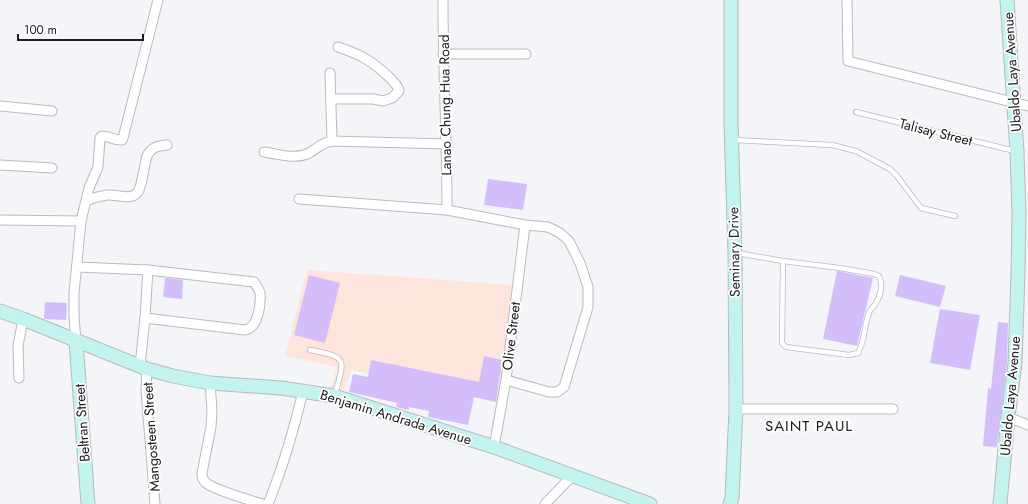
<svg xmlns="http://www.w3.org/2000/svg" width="1028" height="504" viewBox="0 0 1028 504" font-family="Jost,sans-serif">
	<rect width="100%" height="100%" fill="#f3f5f9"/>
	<polygon fill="#fee5dc" points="307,270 515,285 497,402 352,370 343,391 330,389 337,367 285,356"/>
	<g fill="#d3befb">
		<polygon points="488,179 527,184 523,210 484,205"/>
		<polygon points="837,271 873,278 857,346 823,339"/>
		<polygon points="309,275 340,283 325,343 294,335"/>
		<polygon points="900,275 946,286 940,307 895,296"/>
		<polygon points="165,278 183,280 182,299 163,297"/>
		<polygon points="45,302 67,303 66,320 44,319"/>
		<polygon points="940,309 980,315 970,370 930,363"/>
		<polygon points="998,322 1008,323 1007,362 997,447 983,446 988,388 991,389"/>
		<polygon points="484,356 502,360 496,402 474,397 468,425 428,417 429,411 409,407 409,410 396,407 397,403 349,392 353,374 368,377 371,360 479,382"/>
	</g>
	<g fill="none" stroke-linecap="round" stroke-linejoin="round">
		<defs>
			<g id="lane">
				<polyline points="856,112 1015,151"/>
				<polyline points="732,140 832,145 856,151 890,169 897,176 921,208 955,216"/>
				<path d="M737 253 783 261 840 268 874 274 879 276C883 284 881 295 876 303 874 307 870 309 869 313 864 326 865 341 858 353L849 355 786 347 782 343 783 261"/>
				<path d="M310 350C348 357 345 359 335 394"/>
			</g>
			<g id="street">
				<path d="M443 0C443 70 447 140 447 210"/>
				<polyline points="847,0 848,61 1028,106"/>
				<polyline points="443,54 526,54"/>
				<polyline points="330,73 332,141"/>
				<path d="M331 99H373L383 101 392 98 399 91C398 85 393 82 390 78 372 61 362 55 338 47"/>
				<polyline points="0,106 52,111"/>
				<path d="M264 152C279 154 295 160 309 153 318 148 321 143 332 141L447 144"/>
				<polyline points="0,165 52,168"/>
				<polyline points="299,199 447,210 525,225 548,227 560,233 569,241 580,263 588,287 588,307 564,387 557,392 549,392 506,380"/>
				<path d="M86 201C93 198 100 196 107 195 117 194 134 202 139 190 143 179 144 167 147 156 151 147 158 146 167 145"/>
				<polyline points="0,220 81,221"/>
				<path d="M77 267 148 270 254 282C256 285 259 289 260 293 261 305 258 328 245 330L145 318"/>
				<path d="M76 341 74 316V293L81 221 89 188 98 167 100 138 102 136C109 136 115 141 122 140L123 138 158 0"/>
				<polyline points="140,366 145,318 148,270"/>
				<polyline points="147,369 146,390 155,504"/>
				<polyline points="19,378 18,346 23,319"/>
				<path d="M210 383 212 410 211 427 202 473C202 477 203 480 205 482 213 490 250 500 262 504"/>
				<polyline points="736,409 893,409"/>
				<polyline points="1008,417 1028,425"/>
				<polyline points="494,447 506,380 525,225"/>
				<path d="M268 504C283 467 294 429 303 391"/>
				<polyline points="545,504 573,475"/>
			</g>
			<g id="secondary">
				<polyline points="0,311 23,319 147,369 173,376 210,383 281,388 334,396 494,447 650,504"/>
				<polyline points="76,341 88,504"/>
				<polyline points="730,504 732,498 736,409 735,253 731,123 731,0"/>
				<polyline points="1000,504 1008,417 1015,363 1018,274 1019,213 1017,152 1007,0"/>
			</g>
		</defs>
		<use href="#lane" stroke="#b9babe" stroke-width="6"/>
		<use href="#street" stroke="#b9babe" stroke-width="11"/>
		<use href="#secondary" stroke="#b9babe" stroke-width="15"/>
		<use href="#lane" stroke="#fff" stroke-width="4.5"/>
		<use href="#street" stroke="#fff" stroke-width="9"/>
		<use href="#secondary" stroke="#c3f3ef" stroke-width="13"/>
	</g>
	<g text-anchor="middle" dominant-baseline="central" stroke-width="3.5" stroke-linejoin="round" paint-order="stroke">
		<g font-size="14" fill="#202022" stroke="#fff">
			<text transform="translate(1012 72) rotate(-94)">Ubaldo Laya Avenue</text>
			<text transform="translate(445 105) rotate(-91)">Lanao Chung Hua Road</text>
			<text transform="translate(936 132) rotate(14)">Talisay Street</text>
			<text transform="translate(734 252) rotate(-91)">Seminary Drive</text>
			<text transform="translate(511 336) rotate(-83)">Olive Street</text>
			<text transform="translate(1010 396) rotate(-85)">Ubaldo Laya Avenue</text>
			<text transform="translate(396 417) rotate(17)">Benjamin Andrada Avenue</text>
			<text transform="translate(82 423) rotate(-94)">Beltran Street</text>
			<text transform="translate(151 437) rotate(-94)">Mangosteen Street</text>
		</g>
		<g font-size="15" letter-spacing="1" fill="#202022" stroke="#fff">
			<text x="809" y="426">SAINT PAUL</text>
		</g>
	</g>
	<path d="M18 34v6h125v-6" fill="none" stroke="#202022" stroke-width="2"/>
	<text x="24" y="34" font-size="12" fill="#202022" stroke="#ffffff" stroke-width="3" paint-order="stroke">100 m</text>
</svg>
